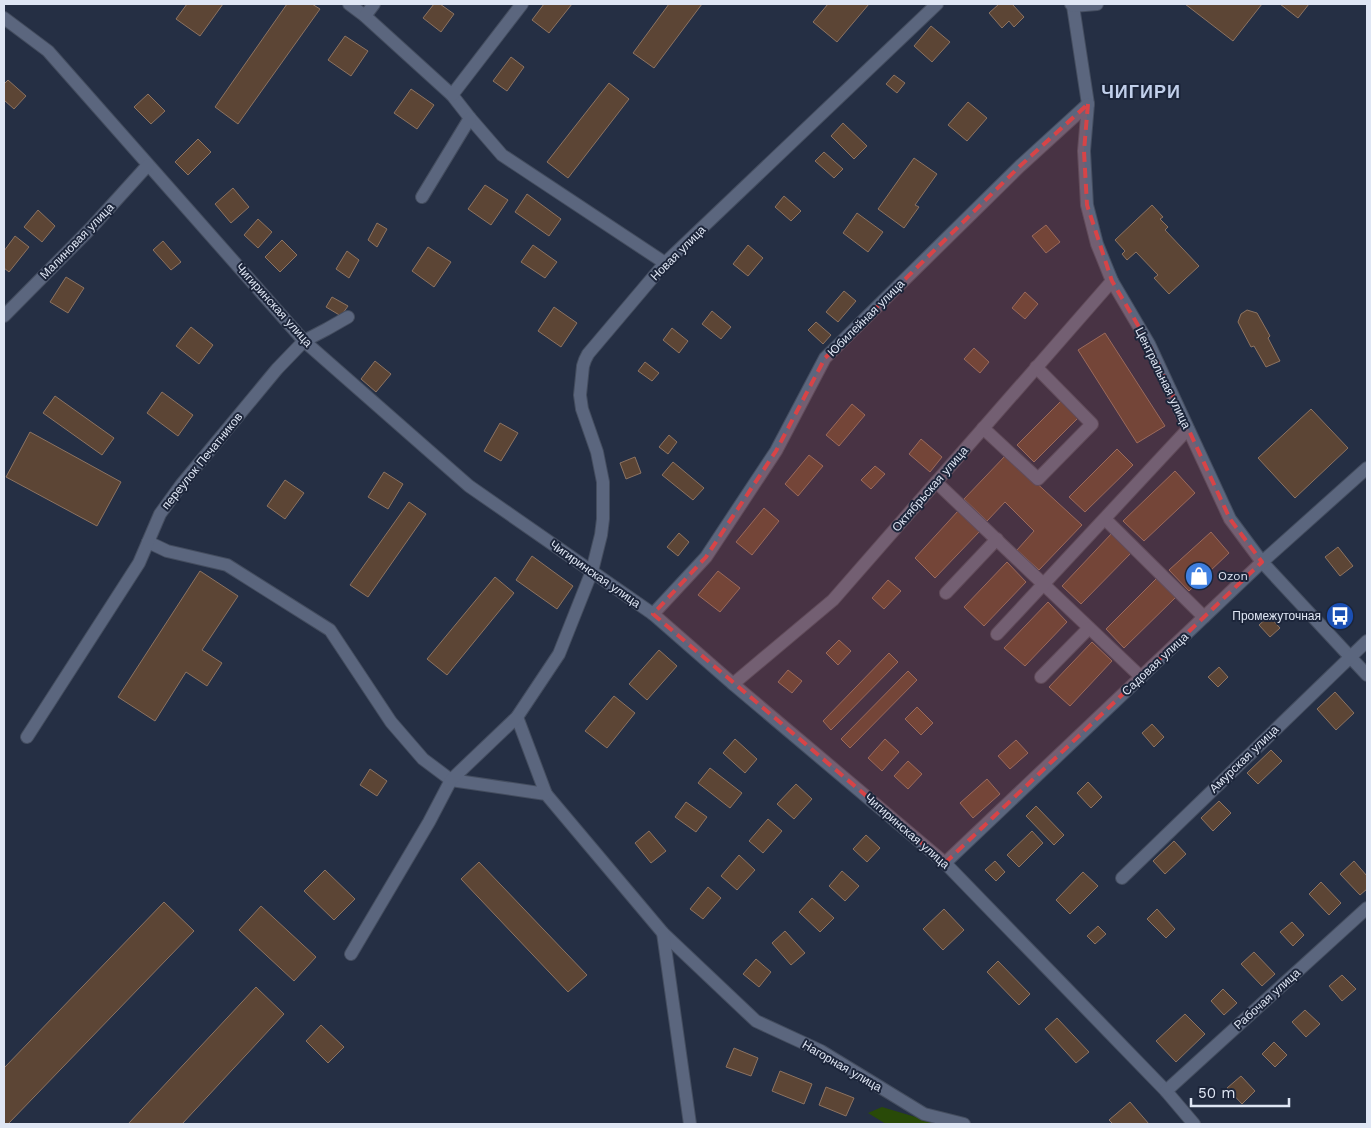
<svg xmlns="http://www.w3.org/2000/svg" width="1371" height="1128" viewBox="0 0 1371 1128" font-family="'Work Sans',sans-serif">
	<rect width="100%" height="100%" fill="#252f44"/>
	<polygon fill="#294a08" points="882,1107 939,1124 886,1124 868,1113"/>
	<g fill="#5c4535" stroke="#8c7362">
		<polygon points="187,4 223,4 200,36 176,19"/>
		<polygon points="287,4 312,4 320,9 238,124 215,107"/>
		<polygon points="434,4 440,4 454,14 441,32 423,18"/>
		<polygon points="544,4 572,4 549,33 532,20"/>
		<polygon points="669,4 702,4 654,68 633,53"/>
		<polygon points="828,4 869,4 837,42 813,22"/>
		<polygon points="999,4 1012,4 1024,17 1014,27 1009,21 1002,28 989,13"/>
		<polygon points="1185,4 1262,4 1233,41"/>
		<polygon points="1280,4 1309,4 1298,18"/>
		<polygon points="931,26 950,42 932,62 914,46"/>
		<polygon points="345,36 368,51 351,76 328,60"/>
		<polygon points="511,57 524,67 507,91 493,81"/>
		<polygon points="894,75 905,83 897,93 886,84"/>
		<polygon points="8,80 26,96 14,109 4,100 4,84"/>
		<polygon points="609,83 629,99 568,178 547,162"/>
		<polygon points="411,89 434,105 417,129 394,113"/>
		<polygon points="148,94 165,111 151,124 134,107"/>
		<polygon points="968,102 987,118 967,141 948,125"/>
		<polygon points="843,123 867,146 854,159 831,136"/>
		<polygon points="198,139 211,152 188,175 175,162"/>
		<polygon points="824,152 843,169 834,178 815,161"/>
		<polygon points="914,158 937,174 915,205 919,207 904,228 878,209"/>
		<polygon points="485,185 508,200 491,225 468,209"/>
		<polygon points="233,188 249,207 231,223 215,204"/>
		<polygon points="527,194 561,219 549,236 515,212"/>
		<polygon points="784,196 801,211 791,221 775,207"/>
		<polygon points="1152,205 1163,217 1160,219 1168,227 1165,230 1199,266 1169,294 1154,278 1158,275 1136,252 1127,260 1122,254 1125,251 1115,240"/>
		<polygon points="38,210 55,226 42,242 24,227"/>
		<polygon points="857,213 883,232 868,252 843,233"/>
		<polygon points="258,219 272,232 258,248 244,235"/>
		<polygon points="377,223 387,229 377,247 368,240"/>
		<polygon points="1046,225 1060,242 1046,253 1032,236"/>
		<polygon points="15,236 29,247 9,272 4,268 4,251"/>
		<polygon points="282,240 297,255 280,272 265,257"/>
		<polygon points="163,241 181,262 171,270 153,250"/>
		<polygon points="533,245 557,262 545,278 521,262"/>
		<polygon points="748,245 763,258 748,276 733,264"/>
		<polygon points="428,247 451,262 434,287 412,271"/>
		<polygon points="347,251 359,260 349,278 336,269"/>
		<polygon points="66,277 84,288 68,313 50,302"/>
		<polygon points="844,291 856,301 838,322 826,312"/>
		<polygon points="1025,292 1038,304 1025,319 1012,308"/>
		<polygon points="332,297 348,306 341,316 326,307"/>
		<polygon points="554,307 577,323 561,347 538,331"/>
		<polygon points="1247,310 1257,313 1270,336 1268,338 1280,361 1266,367 1254,346 1251,347 1238,322 1241,314"/>
		<polygon points="712,311 731,327 721,339 702,324"/>
		<polygon points="816,322 831,335 823,344 808,330"/>
		<polygon points="191,327 213,345 199,364 176,346"/>
		<polygon points="672,328 688,341 679,353 663,340"/>
		<polygon points="1105,333 1165,426 1137,443 1078,350"/>
		<polygon points="974,348 989,362 980,373 964,359"/>
		<polygon points="375,361 391,374 376,392 361,379"/>
		<polygon points="645,362 659,373 652,381 638,371"/>
		<polygon points="162,392 193,415 178,436 147,413"/>
		<polygon points="55,396 114,438 102,455 43,413"/>
		<polygon points="1063,399 1079,417 1034,462 1017,445"/>
		<polygon points="852,404 865,415 839,446 826,435"/>
		<polygon points="1311,409 1348,448 1295,498 1258,458"/>
		<polygon points="500,423 518,433 501,461 484,451"/>
		<polygon points="30,432 121,482 97,526 6,477"/>
		<polygon points="669,435 677,442 668,454 659,447"/>
		<polygon points="921,439 942,457 930,472 909,454"/>
		<polygon points="1117,449 1133,465 1085,512 1069,497"/>
		<polygon points="809,455 823,466 798,496 785,484"/>
		<polygon points="1006,455 1082,525 1039,570 1017,550 1034,531 1005,502 987,521 964,499"/>
		<polygon points="635,457 641,473 626,479 620,463"/>
		<polygon points="673,462 704,488 693,500 662,475"/>
		<polygon points="875,466 885,474 871,489 861,480"/>
		<polygon points="1175,471 1195,493 1144,541 1123,521"/>
		<polygon points="384,472 403,484 388,509 368,497"/>
		<polygon points="285,480 304,493 285,519 267,506"/>
		<polygon points="409,502 426,514 368,597 350,585"/>
		<polygon points="764,508 779,521 752,555 736,542"/>
		<polygon points="958,511 979,532 935,578 915,558"/>
		<polygon points="1211,532 1229,553 1189,591 1169,570"/>
		<polygon points="679,533 689,542 678,556 667,547"/>
		<polygon points="1112,533 1132,552 1081,604 1062,586"/>
		<polygon points="1338,547 1353,566 1340,576 1325,557"/>
		<polygon points="532,556 573,586 557,609 516,580"/>
		<polygon points="1007,562 1026,582 984,626 964,607"/>
		<polygon points="200,571 238,596 202,650 222,663 207,686 186,672 155,721 118,697"/>
		<polygon points="718,571 740,588 720,612 698,595"/>
		<polygon points="495,577 514,593 447,675 427,659"/>
		<polygon points="1157,578 1176,597 1124,648 1106,629"/>
		<polygon points="888,580 901,591 884,609 872,598"/>
		<polygon points="1048,602 1067,622 1025,666 1004,648"/>
		<polygon points="1269,616 1280,628 1270,637 1259,625"/>
		<polygon points="839,640 851,651 838,665 826,653"/>
		<polygon points="1092,642 1112,661 1070,706 1049,687"/>
		<polygon points="659,650 677,666 647,700 629,684"/>
		<polygon points="889,653 898,662 831,730 823,721"/>
		<polygon points="1219,667 1228,677 1218,687 1208,677"/>
		<polygon points="788,670 802,681 792,693 778,682"/>
		<polygon points="908,671 917,680 850,748 841,739"/>
		<polygon points="1335,692 1354,713 1336,730 1317,709"/>
		<polygon points="614,696 635,713 607,748 585,731"/>
		<polygon points="917,707 933,723 921,735 905,719"/>
		<polygon points="1152,724 1164,737 1154,747 1142,733"/>
		<polygon points="735,739 757,759 745,773 723,753"/>
		<polygon points="885,739 899,752 882,771 868,758"/>
		<polygon points="1016,740 1028,753 1010,769 998,756"/>
		<polygon points="1271,750 1282,761 1258,784 1247,773"/>
		<polygon points="908,761 922,774 908,789 894,776"/>
		<polygon points="710,768 742,793 730,808 698,783"/>
		<polygon points="370,769 387,781 377,796 360,785"/>
		<polygon points="987,779 1000,794 973,818 960,803"/>
		<polygon points="1088,782 1102,797 1091,808 1077,793"/>
		<polygon points="796,784 812,799 794,819 777,804"/>
		<polygon points="1219,801 1231,813 1213,831 1201,818"/>
		<polygon points="686,802 707,817 696,832 675,817"/>
		<polygon points="1036,806 1064,835 1054,845 1026,816"/>
		<polygon points="768,819 782,831 763,853 749,841"/>
		<polygon points="649,831 666,851 651,863 635,843"/>
		<polygon points="1032,831 1043,843 1019,867 1007,855"/>
		<polygon points="866,835 880,848 867,862 853,849"/>
		<polygon points="1174,841 1186,854 1165,874 1153,861"/>
		<polygon points="739,855 755,870 737,890 721,876"/>
		<polygon points="995,861 1005,872 996,881 985,870"/>
		<polygon points="1354,861 1367,876 1367,889 1360,895 1340,874"/>
		<polygon points="479,862 587,975 568,992 461,879"/>
		<polygon points="325,870 355,899 334,920 304,891"/>
		<polygon points="842,871 859,886 845,901 829,886"/>
		<polygon points="1083,872 1098,886 1070,914 1056,900"/>
		<polygon points="1321,882 1341,903 1329,915 1309,894"/>
		<polygon points="708,887 721,898 703,919 690,909"/>
		<polygon points="812,898 834,918 820,932 799,912"/>
		<polygon points="164,902 194,931 8,1124 4,1124 4,1068"/>
		<polygon points="261,906 316,957 294,981 239,930"/>
		<polygon points="944,909 964,930 943,950 923,929"/>
		<polygon points="1157,909 1175,929 1166,938 1147,919"/>
		<polygon points="1292,922 1304,935 1293,946 1280,932"/>
		<polygon points="1098,926 1106,934 1095,944 1087,936"/>
		<polygon points="785,931 805,953 791,965 772,943"/>
		<polygon points="1254,952 1275,974 1262,986 1241,964"/>
		<polygon points="756,959 771,972 759,987 743,974"/>
		<polygon points="998,961 1030,994 1019,1005 987,972"/>
		<polygon points="1342,975 1356,989 1342,1001 1329,986"/>
		<polygon points="256,987 284,1014 182,1124 128,1124"/>
		<polygon points="1223,989 1237,1003 1224,1015 1211,1001"/>
		<polygon points="1305,1010 1320,1024 1306,1037 1292,1022"/>
		<polygon points="1185,1014 1205,1034 1176,1062 1156,1041"/>
		<polygon points="1057,1018 1089,1052 1076,1063 1045,1029"/>
		<polygon points="321,1025 344,1047 328,1063 306,1041"/>
		<polygon points="1274,1042 1287,1055 1275,1067 1262,1054"/>
		<polygon points="734,1048 758,1058 751,1076 726,1067"/>
		<polygon points="780,1071 812,1084 804,1104 772,1091"/>
		<polygon points="1241,1076 1255,1091 1242,1104 1227,1088"/>
		<polygon points="826,1087 854,1098 846,1116 819,1105"/>
		<polygon points="1130,1102 1149,1124 1113,1124 1109,1120"/>
	</g>
	<g fill="none" stroke-linecap="round" stroke-linejoin="round">
		<defs>
			<g id="minor">
				<polyline points="349,4 365,16 452,95 470,118 502,155 665,263"/>
				<polyline points="1071,4 1073,6 1088,104 1084,151 1087,205 1097,244 1112,281 1149,344 1230,519 1262,562 1367,675"/>
				<polyline points="1073,6 1097,4"/>
				<polyline points="365,16 374,4"/>
				<polyline points="4,18 48,51 304,341 469,486 653,614 733,684 945,863 1166,1091 1194,1124"/>
				<polyline points="452,95 522,4"/>
				<polyline points="422,197 470,118"/>
				<polyline points="4,316 91,228 148,165"/>
				<polyline points="983,428 1038,479 1092,424 1036,367"/>
				<polyline points="936,482 1141,677"/>
				<polyline points="1105,519 1204,617"/>
				<polyline points="148,542 167,551 227,565 330,630 391,722 423,759 451,780 546,794 663,933 756,1021 821,1051 924,1114 964,1124"/>
				<polyline points="946,593 997,539"/>
				<polyline points="653,614 706,557 776,451 825,358 1020,166 1088,104"/>
				<polyline points="997,634 1188,429"/>
				<polyline points="1041,677 1089,628"/>
				<polyline points="733,684 833,600 1112,281"/>
				<polyline points="517,717 546,794"/>
				<polyline points="27,737 139,563 160,514 181,485 277,369 304,341 327,329 348,317"/>
				<polyline points="945,863 1262,562 1367,468"/>
				<polyline points="1122,878 1367,641"/>
				<polyline points="663,933 690,1124"/>
				<polyline points="351,954 429,822 451,780 517,717 559,654 592,571 601,535 603,519 603,482 597,452 582,409 580,395 583,366 585,360 588,354 665,263 937,4"/>
				<polyline points="1166,1091 1367,908"/>
			</g>
		</defs>
		<use href="#minor" stroke="#444d5f" stroke-width="14"/>
		<use href="#minor" stroke="#5b667e" stroke-width="12"/>
	</g>
	<path fill="#d74447" fill-opacity="0.2" stroke="#d74447" stroke-width="4" stroke-dasharray="10 6" stroke-linejoin="round" d="M1088 104 1084 151 1087 205 1112 281 1149 344 1230 519 1262 562 945 863 653 614 706 557 776 451 825 358 1020 166Z"/>
	<defs>
		<symbol id="shop-disc" viewBox="-11 -11 22 22"><circle r="9.5" fill="#3f7fe0" stroke="#1c253a"/><path d="M-5-2.5h2.3a2.7 3.5 0 0 1 5.4 0H5L5.5 6h-11ZM-1.5-2.5h3a1.5 2.3 0 0 0-3 0Z" fill="#fff"/></symbol>
		<symbol id="bus-disc" viewBox="-11 -11 22 22"><circle r="9.5" fill="#1a4fb4" stroke="#1c253a"/><path d="M-5-6H5V4H4V6H2V4H-2V6H-4V4H-5ZM-3.5-4V0h7V-4ZM-3.5 1.2v1.5H-2V1.2ZM2 1.2v1.5H3.5V1.2Z" fill="#fff"/></symbol>
	</defs>
	<g fill-rule="evenodd">
		<use href="#shop-disc" x="1183" y="560" width="32" height="32"/>
		<use href="#bus-disc" x="1324" y="600" width="32" height="32"/>
	</g>
	<g text-anchor="middle" dominant-baseline="central" stroke-width="4" stroke-linejoin="round" paint-order="stroke">
		<g font-size="12" fill="#dfe6f4" stroke="#1c253a">
			<text transform="translate(77 241) rotate(-46)">Малиновая улица</text>
			<text transform="translate(678 253) rotate(-45)">Новая улица</text>
			<text transform="translate(274 305) rotate(48)">Чигиринская улица</text>
			<text transform="translate(866 318) rotate(-45)">Юбилейная улица</text>
			<text transform="translate(1163 378) rotate(64)">Центральная улица</text>
			<text transform="translate(202 461) rotate(-51)">переулок Печатников</text>
			<text transform="translate(930 489) rotate(-49)">Октябрьская улица</text>
			<text transform="translate(595 574) rotate(35)">Чигиринская улица</text>
			<text transform="translate(1155 664) rotate(-43)">Садовая улица</text>
			<text transform="translate(1244 759) rotate(-44)">Амурская улица</text>
			<text transform="translate(907 831) rotate(41)">Чигиринская улица</text>
			<text transform="translate(1267 999) rotate(-42)">Рабочая улица</text>
			<text transform="translate(842 1066) rotate(30)">Нагорная улица</text>
		</g>
		<g font-size="12" fill="#dfe6f4" stroke="#1c253a" text-anchor="start">
			<text x="1218" y="576">Ozon</text>
			<text x="1321" y="616" text-anchor="end">Промежуточная</text>
		</g>
		<g font-size="18" font-weight="bold" letter-spacing="1" fill="#c1cfea" stroke="#1c253a">
			<text x="1141" y="91">ЧИГИРИ</text>
		</g>
	</g>
	<rect width="1371" height="1128" fill="none" stroke="#dfe6f4" stroke-width="10"/>
	<path d="M1191 1098v8h98v-8" fill="none" stroke="#dfe6f4" stroke-width="2.5"/>
	<text x="1198" y="1098" font-size="15" fill="#dfe6f4" stroke="#1c253a" stroke-width="4" paint-order="stroke">50 m</text>
</svg>
